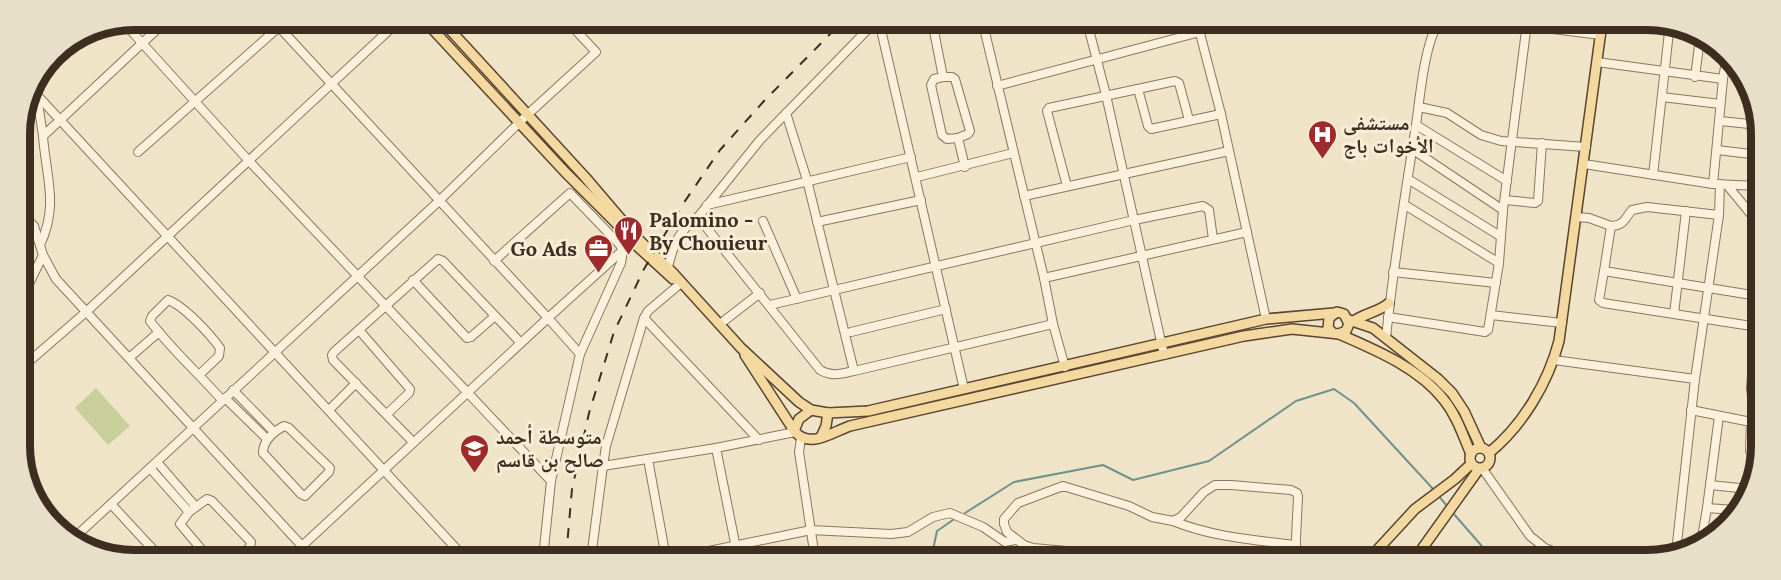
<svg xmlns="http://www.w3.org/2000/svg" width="1781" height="580" viewBox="0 0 1781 580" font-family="Lora,'Noto Naskh Arabic',serif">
	<rect width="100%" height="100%" fill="#f0e4c8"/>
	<polygon fill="#c9cf9b" points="96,388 130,426 108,445 75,408"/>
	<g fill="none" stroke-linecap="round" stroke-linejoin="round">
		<g stroke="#6f938a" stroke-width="2">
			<polyline points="1437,494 1447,506"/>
			<polyline points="965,513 1014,482 1103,465 1133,480 1209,461 1296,401 1334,389 1354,403 1434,490"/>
			<polyline points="1453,513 1494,560"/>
			<polyline points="931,559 937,531 953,520"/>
		</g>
		<defs>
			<g id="minor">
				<path d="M876 21 760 140 698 217 820 370C832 377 841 374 854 371L1053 324"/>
				<polyline points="879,21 964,389"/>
				<polyline points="123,22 249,161 551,481"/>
				<path d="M909 22C955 31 1003 30 1049 22"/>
				<polyline points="937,22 933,26 943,77 952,77 955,79 970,131 968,134 958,138 965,167"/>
				<polyline points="1087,22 1106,95 1164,355"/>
				<polyline points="1197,22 1221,114 1266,319"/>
				<polyline points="1504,23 1601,35"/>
				<polyline points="983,24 1044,278 1053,324 1065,367"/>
				<polyline points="1597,62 1723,79"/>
				<polyline points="943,77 934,79 931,85 942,135 947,139 958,138"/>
				<polyline points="1695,77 1700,38"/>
				<polyline points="997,86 1200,32"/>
				<polyline points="1138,89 1148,126 1151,129 1221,114"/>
				<polyline points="37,95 464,557"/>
				<polyline points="37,96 43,136"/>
				<polyline points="1662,97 1720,104"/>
				<polyline points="1419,107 1447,113 1481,135 1501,141 1586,147"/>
				<polyline points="786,113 807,180 854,371"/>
				<polyline points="1720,121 1759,125"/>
				<polyline points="1416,125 1507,181"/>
				<polyline points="20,140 23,169 20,192"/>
				<polyline points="1412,149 1503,210"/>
				<polyline points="1717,150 1759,155"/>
				<polyline points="138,152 279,27 272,20"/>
				<polyline points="1584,164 1713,184 1759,186"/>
				<polyline points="1653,175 1670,23"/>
				<polyline points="917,177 1013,153"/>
				<polyline points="1408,179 1500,236"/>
				<polyline points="1713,184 1723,79 1727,55"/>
				<polyline points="1727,185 1759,224"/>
				<polyline points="1067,186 1047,111 1049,108 1175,81 1179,83 1189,120"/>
				<polyline points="1024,196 1229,151"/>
				<polyline points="1505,200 1535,203 1538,201 1542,143"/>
				<polyline points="707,205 911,157"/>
				<polyline points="1405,205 1499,263"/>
				<polyline points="20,213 34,226 43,255 56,279 302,546 548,318 279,27 287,20"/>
				<path d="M1719 215 1647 207 1632 210C1625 218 1624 226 1611 226L1604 271 1758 296"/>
				<polyline points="1576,217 1589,218 1611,226"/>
				<polyline points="763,221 797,299"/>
				<polyline points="817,222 921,200"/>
				<polyline points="20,225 37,238"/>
				<path d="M40 245C59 205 46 177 43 136L167 20"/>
				<polyline points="494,261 570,193 620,245 623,251 621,263 580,354"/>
				<path d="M668 267C674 243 678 232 698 217"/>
				<polyline points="1604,271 1599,300 1603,303 1758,327"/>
				<polyline points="1393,272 1496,283"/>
				<polyline points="1044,278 1247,232"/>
				<polyline points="413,280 467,338 471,337 495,316"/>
				<polyline points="681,283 648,311 644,318 606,446 603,466 716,448 795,432"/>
				<polyline points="770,305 1134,220 1203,206 1209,210 1213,239"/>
				<polyline points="1674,314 1686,211"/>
				<polyline points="1491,315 1562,323"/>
				<polyline points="1388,317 1485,332 1488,330 1499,263 1503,210 1527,23"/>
				<polyline points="644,318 759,440"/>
				<polyline points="720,324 760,293"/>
				<polyline points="359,330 410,389 409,393 387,414"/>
				<polyline points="851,332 946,309"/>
				<path d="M1386 338C1393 267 1405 196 1416 125 1420 97 1424 47 1438 23"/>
				<polyline points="129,358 159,332"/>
				<polyline points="1554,360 1695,379"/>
				<polyline points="25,365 86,312 400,20"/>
				<path d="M199 375 219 356 220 348C210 334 183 305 168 300L152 316 150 321C171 349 199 374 222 400"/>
				<polyline points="1751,388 1756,326"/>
				<polyline points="233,390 274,432"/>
				<polyline points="225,398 267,439"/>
				<polyline points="329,410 356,383"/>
				<polyline points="1691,410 1751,422 1750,451 1753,455 1758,457"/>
				<polyline points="1719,416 1707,508 1735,510"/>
				<polyline points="1751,422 1753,406 1751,388 1758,388"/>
				<path d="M284 426 289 428 330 468 329 472 305 496 301 494 263 453C263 440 273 432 284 426Z"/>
				<polyline points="801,438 799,452 815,558"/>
				<polyline points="413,442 333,360 332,355 334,352 438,259 443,261 520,342"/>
				<polyline points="716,448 738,558"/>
				<polyline points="648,459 666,558"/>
				<polyline points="157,462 196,507"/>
				<polyline points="150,468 189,512"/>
				<polyline points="1482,468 1530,536 1545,548 1575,560"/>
				<polyline points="22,469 25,365 21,318 28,286 43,255"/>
				<polyline points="1710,485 1749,489"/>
				<polyline points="1749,488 1755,457"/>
				<polyline points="111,504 160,557"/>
				<path d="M1173 521C1212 537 1255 540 1296 545"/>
				<polyline points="74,538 439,201 527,115 596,52 567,21"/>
				<polyline points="1701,543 1707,508"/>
				<polyline points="1676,552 1695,379 1719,215 1720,184"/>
				<polyline points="140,557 150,546"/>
				<polyline points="208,557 180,524 189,512 207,499 212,501 251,542 250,547 239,557"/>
				<polyline points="291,557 302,546 312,557"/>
				<polyline points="543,558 551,481 580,354 548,318 633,241"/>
				<polyline points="591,558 603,466"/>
				<polyline points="675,558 811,530 891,534 908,532 933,517 950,513 983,527 1005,542 1015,540"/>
				<polyline points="1110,559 1089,553 1033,548 1024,545 1007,532 1004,524 1004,519 1018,503 1063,486 1129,506 1152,517 1173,521 1181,517 1204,492 1215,485 1231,485 1291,490 1297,493 1298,497 1295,559"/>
			</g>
			<g id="major">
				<polyline points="424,20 565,172 622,229"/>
				<polyline points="441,20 585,177 637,238 673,273 741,348 799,402 811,410 828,413 868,411 1266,319 1334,313"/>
				<polyline points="637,246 673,279"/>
				<polyline points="1349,320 1373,328 1438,379 1452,393 1464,411 1481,448"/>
				<path d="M1354 321C1365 313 1379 312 1389 303"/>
				<path d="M1339 334C1376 350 1419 368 1444 400 1457 416 1463 436 1471 454"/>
				<path d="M745 355 795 432C811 449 832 432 850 426L1244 336 1292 329 1339 334 1346 331 1349 324 1344 314 1337 312 1329 318 1328 328 1333 333"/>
				<polyline points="794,431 799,419 811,410"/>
				<polyline points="821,437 826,426 828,413"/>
				<circle cx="1480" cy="458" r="10"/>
				<path d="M1489 453C1523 425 1548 383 1559 341L1602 23"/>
				<polyline points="1368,560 1415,509 1455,479 1471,464"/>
				<polyline points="1414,560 1479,469"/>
			</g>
		</defs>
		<use href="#minor" stroke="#8d765c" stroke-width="10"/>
		<use href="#major" stroke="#5b4430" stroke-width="12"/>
		<use href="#minor" stroke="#faf1dc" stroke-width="8"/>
		<use href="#major" stroke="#f3d9a0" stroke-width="9"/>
		<polyline stroke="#3d2e20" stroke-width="2" stroke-dasharray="10 10" stroke-linecap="butt" points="566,558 572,489 589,413 614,332 644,269 683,204 720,150 764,101 843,21"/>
	</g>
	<defs>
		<symbol id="hospital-pin" viewBox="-11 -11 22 30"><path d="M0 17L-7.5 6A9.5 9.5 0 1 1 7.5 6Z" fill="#9e2a2b" stroke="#f7eed8"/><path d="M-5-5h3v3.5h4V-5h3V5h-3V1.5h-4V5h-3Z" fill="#fff"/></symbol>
		<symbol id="restaurant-pin" viewBox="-11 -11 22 30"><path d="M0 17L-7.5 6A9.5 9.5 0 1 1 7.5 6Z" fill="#9e2a2b" stroke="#f7eed8"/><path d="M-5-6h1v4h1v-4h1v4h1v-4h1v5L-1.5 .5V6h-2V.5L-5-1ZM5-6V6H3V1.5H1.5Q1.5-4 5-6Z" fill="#fff"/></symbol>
		<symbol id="office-pin" viewBox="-11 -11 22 30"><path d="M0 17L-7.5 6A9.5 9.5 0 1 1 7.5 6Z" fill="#9e2a2b" stroke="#f7eed8"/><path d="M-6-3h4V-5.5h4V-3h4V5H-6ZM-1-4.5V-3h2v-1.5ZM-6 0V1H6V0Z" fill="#fff"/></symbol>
		<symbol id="school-pin" viewBox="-11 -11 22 30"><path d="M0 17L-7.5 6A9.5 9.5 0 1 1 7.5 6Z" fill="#9e2a2b" stroke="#f7eed8"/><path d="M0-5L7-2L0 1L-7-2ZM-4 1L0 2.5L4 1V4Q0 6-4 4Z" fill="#fff"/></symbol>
	</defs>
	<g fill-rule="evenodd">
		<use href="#hospital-pin" x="1306" y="118" width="33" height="45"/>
		<use href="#restaurant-pin" x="612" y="214" width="33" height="45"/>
		<use href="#office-pin" x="582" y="232" width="33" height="45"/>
		<use href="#school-pin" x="458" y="432" width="33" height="45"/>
	</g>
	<g text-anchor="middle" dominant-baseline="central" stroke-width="6" stroke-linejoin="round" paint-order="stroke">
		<g font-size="20" font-weight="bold" fill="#3d2e20" stroke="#f7eed8" text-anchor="start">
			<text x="1343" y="122">مستشفى<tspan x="1343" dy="23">الأخوات باج</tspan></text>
			<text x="649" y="219">Palomino -<tspan x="649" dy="23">By Chouieur</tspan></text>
			<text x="577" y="248" text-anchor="end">Go Ads</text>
			<text x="496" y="436">متوسطة أحمد<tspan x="496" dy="23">صالح بن قاسم</tspan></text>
		</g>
	</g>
	<path d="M0 0H1781V580H0ZM134 30H1647A104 104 0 0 1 1751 134V446A104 104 0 0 1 1647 550H134A104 104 0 0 1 30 446V134A104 104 0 0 1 134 30Z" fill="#e8dfc9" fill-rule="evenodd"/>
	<path fill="none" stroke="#3d2e20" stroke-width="8" d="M134 30H1647A104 104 0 0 1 1751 134V446A104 104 0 0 1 1647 550H134A104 104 0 0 1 30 446V134A104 104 0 0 1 134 30Z"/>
</svg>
